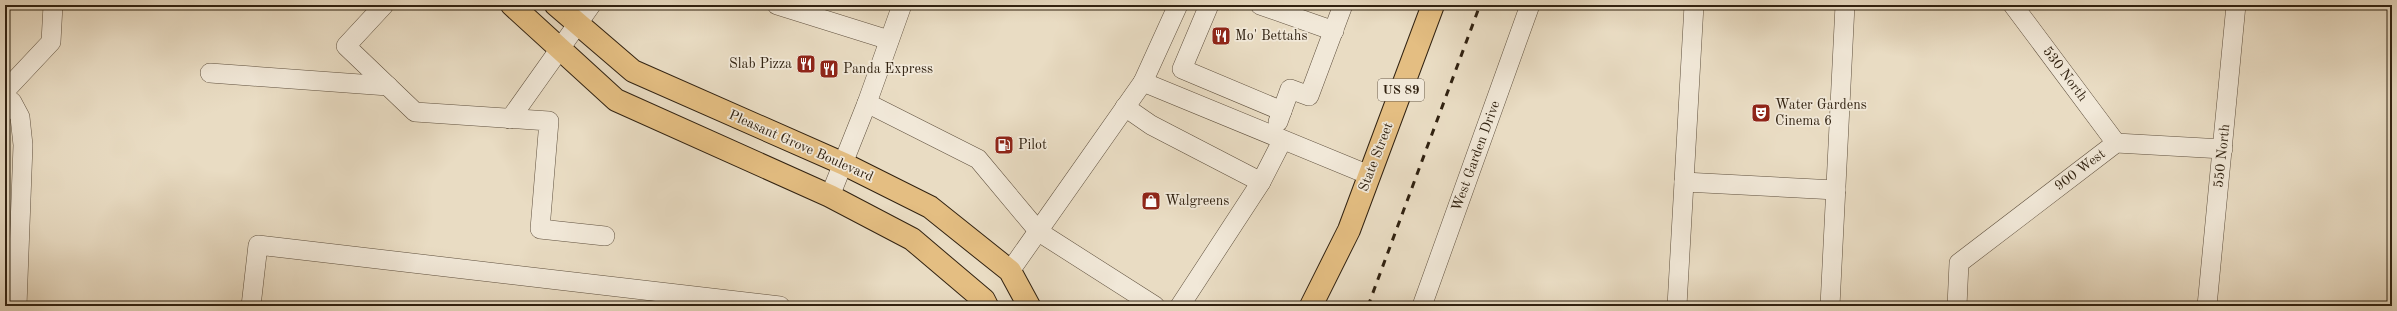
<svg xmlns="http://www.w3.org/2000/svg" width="2397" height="311" viewBox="0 0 2397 311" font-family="'Old Standard TT',serif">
	<rect width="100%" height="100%" fill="#e9dcc3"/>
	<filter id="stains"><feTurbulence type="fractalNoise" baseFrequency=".005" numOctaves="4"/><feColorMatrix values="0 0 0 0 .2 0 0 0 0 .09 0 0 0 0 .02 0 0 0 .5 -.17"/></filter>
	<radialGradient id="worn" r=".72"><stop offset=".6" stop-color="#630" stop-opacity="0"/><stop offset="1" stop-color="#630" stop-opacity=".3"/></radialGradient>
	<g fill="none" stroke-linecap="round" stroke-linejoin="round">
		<defs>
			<g id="minor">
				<polyline points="384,5 346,46 415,112 549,121 540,229 605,236"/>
				<polyline points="777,5 889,40"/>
				<polyline points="902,5 867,103 978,159 1039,232 1155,306"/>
				<polyline points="1178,5 1143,82 1369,175"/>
				<polyline points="1209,5 1182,69 1282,111"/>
				<polyline points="1260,5 1334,31"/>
				<polyline points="2013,5 2116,143"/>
				<polyline points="210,73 388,86"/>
				<polyline points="5,91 51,42 53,5"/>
				<polyline points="5,96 12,102 20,117 23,145 17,306"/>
				<polyline points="1125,107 1151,125 1261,182"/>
				<polyline points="510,119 591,5"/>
				<polyline points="1278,122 1290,89 1309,96 1343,5"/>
				<polyline points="1684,182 1836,190"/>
				<polyline points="830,196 867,103"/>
				<polyline points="1010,271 1143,82"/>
				<polyline points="251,306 258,245 780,306"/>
				<polyline points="1180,306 1261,182 1282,141"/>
				<polyline points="1422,306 1530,5"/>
				<polyline points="1677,306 1694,5"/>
				<polyline points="1830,306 1845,5"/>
				<polyline points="1957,306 1959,263 2116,143 2223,149"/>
				<polyline points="2207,306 2236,5"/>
			</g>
			<g id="major">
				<polyline points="512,5 616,100 830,196 912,239 984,300 987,306"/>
				<polyline points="556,5 633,71 844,164 930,207 1010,271 1029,306"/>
				<polyline points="1311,306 1349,230 1433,5"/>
			</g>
		</defs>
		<use href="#minor" stroke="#5f503e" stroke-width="20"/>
		<use href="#major" stroke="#312211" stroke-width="24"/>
		<use href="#minor" stroke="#f1e8d8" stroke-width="19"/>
		<use href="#major" stroke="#e4be82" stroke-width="22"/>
		<polyline stroke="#312211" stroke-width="3" stroke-dasharray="7 7" stroke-linecap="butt" points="1368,306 1480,5"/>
	</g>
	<defs>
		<symbol id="restaurant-square" viewBox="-11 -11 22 22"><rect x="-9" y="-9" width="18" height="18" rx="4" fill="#8f2418" stroke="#f1e8d8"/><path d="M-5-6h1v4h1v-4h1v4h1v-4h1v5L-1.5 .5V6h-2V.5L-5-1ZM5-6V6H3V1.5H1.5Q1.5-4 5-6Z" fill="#fff"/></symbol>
		<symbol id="theatre-square" viewBox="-11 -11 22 22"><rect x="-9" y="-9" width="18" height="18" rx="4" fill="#8f2418" stroke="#f1e8d8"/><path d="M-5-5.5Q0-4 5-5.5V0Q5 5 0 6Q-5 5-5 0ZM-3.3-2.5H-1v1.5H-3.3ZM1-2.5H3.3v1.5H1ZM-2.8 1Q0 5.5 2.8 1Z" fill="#fff"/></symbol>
		<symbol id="fuel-square" viewBox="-11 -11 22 22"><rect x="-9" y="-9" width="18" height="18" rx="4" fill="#8f2418" stroke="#f1e8d8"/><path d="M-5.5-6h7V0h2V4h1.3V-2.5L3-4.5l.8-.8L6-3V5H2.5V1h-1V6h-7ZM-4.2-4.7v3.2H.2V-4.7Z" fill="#fff"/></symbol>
		<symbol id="shop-square" viewBox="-11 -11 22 22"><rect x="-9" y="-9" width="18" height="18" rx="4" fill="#8f2418" stroke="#f1e8d8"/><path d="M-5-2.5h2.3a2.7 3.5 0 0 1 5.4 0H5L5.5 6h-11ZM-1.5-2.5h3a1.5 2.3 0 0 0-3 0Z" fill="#fff"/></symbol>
	</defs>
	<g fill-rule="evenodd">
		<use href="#restaurant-square" x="1210" y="25" width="22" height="22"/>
		<use href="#restaurant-square" x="795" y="53" width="22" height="22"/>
		<use href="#restaurant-square" x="818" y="58" width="22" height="22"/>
		<use href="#theatre-square" x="1750" y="102" width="22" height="22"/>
		<use href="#fuel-square" x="993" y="134" width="22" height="22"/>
		<use href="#shop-square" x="1140" y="190" width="22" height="22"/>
	</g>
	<g text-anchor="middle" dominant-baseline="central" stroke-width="3.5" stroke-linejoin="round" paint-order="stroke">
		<rect fill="#f1e8d8" stroke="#6b5d4d" stroke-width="1" x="1378" y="79" width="46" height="22" rx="3"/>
		<g font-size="13" font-weight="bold" fill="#312211">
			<text x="1401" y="90">US 89</text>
		</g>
		<g font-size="14" fill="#312211" stroke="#f1e8d8" text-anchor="start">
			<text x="1235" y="36">Mo' Bettahs</text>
			<text x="792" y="64" text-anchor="end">Slab Pizza</text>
			<text x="843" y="69">Panda Express</text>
			<text x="1775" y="105">Water Gardens<tspan x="1775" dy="16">Cinema 6</tspan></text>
			<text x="1018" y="145">Pilot</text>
			<text x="1165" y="201">Walgreens</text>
		</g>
		<g font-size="14" fill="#312211" stroke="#f1e8d8">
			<text transform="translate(2065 74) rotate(53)">530 North</text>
			<text transform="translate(801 146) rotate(24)">Pleasant Grove Boulevard</text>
			<text transform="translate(1476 156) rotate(-70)">West Garden Drive</text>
			<text transform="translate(2222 156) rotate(-84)">550 North</text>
			<text transform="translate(1376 157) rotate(-69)">State Street</text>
			<text transform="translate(2080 170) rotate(-37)">900 West</text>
		</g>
	</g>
	<rect width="2397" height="311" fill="none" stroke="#e9dcc3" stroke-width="20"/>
	<rect x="6" y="6" width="2385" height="299" fill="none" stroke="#312211" stroke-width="2"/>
	<rect x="10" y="10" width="2377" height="291" fill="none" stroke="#312211"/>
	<rect width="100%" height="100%" filter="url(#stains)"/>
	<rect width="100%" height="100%" fill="url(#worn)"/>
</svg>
